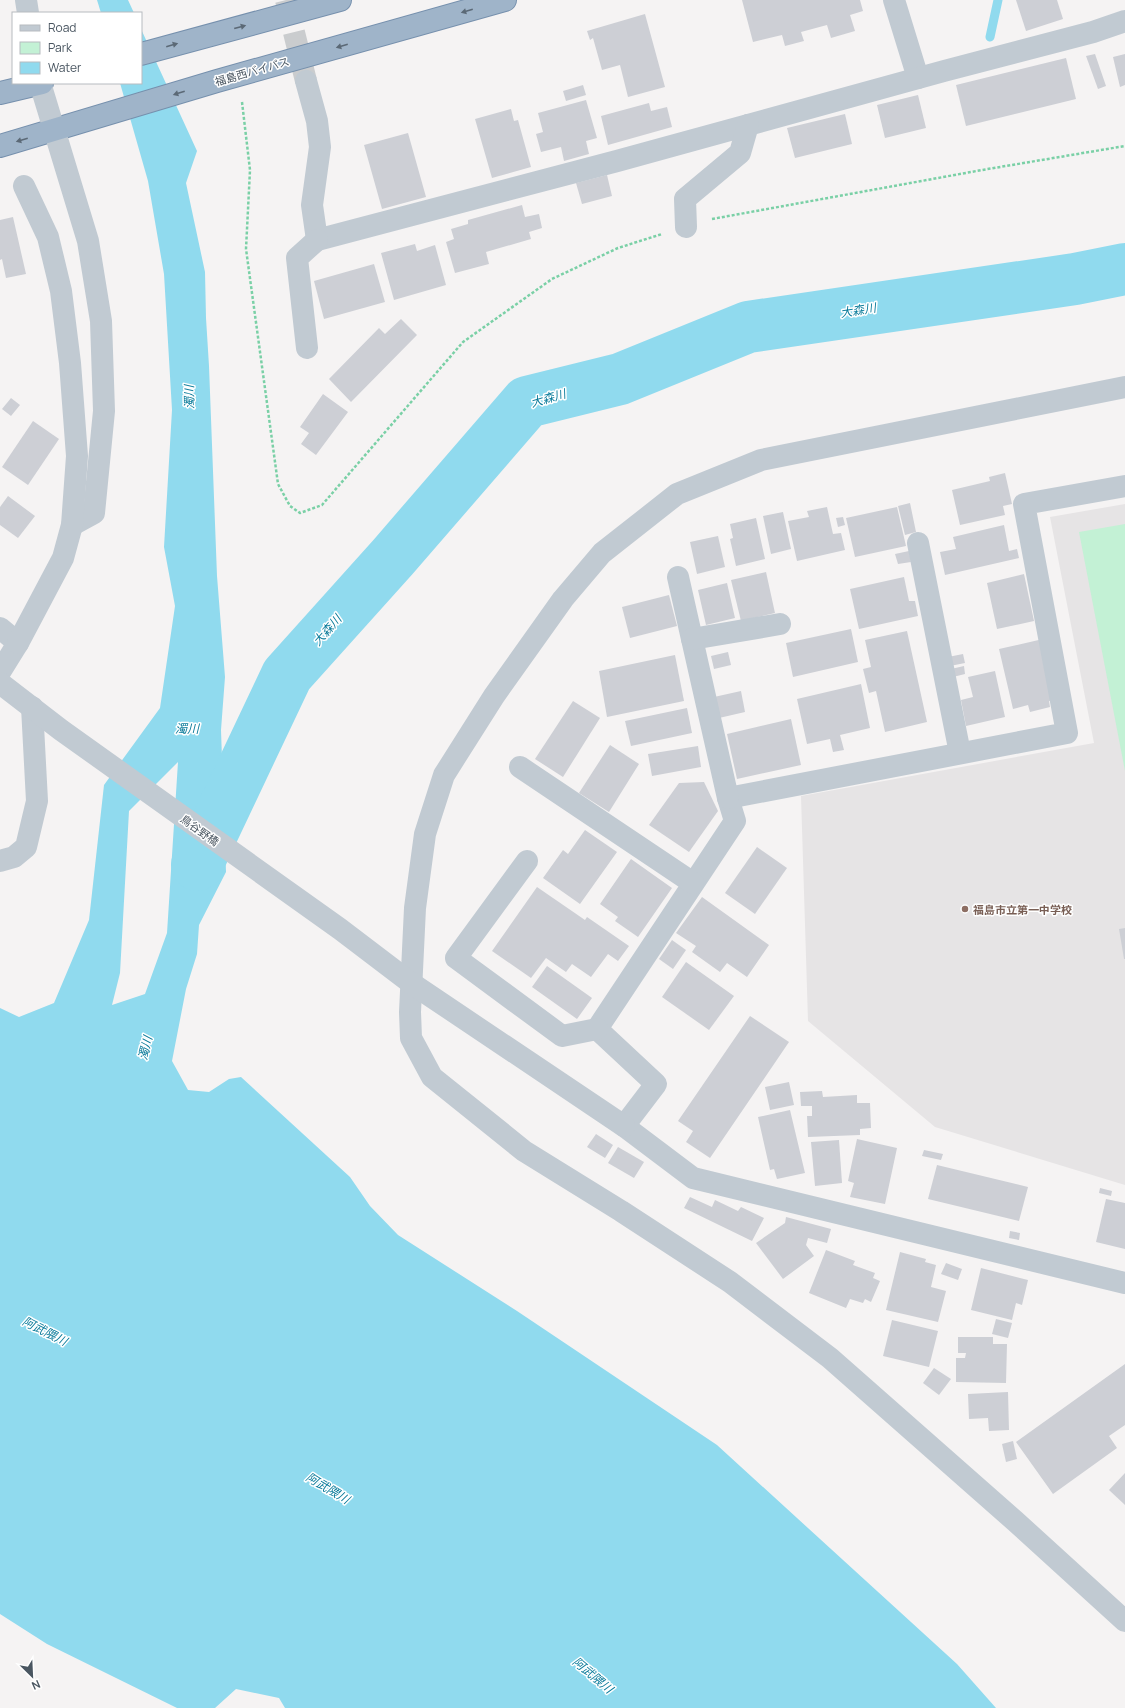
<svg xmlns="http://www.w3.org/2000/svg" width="1125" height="1708" viewBox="0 0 1125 1708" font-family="Manrope,'Noto Sans JP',sans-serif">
	<rect width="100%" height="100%" fill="#f5f3f3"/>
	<polygon fill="#e6e4e5" points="1125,504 1125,1185 935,1127 808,1021 801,796 1094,743 1050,517"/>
	<polygon fill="#c3f1d5" points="1125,524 1125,771 1079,532"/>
	<g fill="#90daee" fill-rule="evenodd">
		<polygon points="97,0 128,0 134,13 101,13"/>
		<path d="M141 29 197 151 186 183 205 272 206 318 209 366 217 576 225 677 221 730 226 872 199 925 197 954 186 989 172 1061 188 1090 209 1092 229 1079 241 1077 350 1177 370 1206 398 1235 517 1311 717 1445 957 1664 996 1708H285L279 1698 236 1689 215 1708H177L47 1644 0 1614V1008L19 1017 54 1003 89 920 104 785 160 708 175 606 164 547 172 410 164 274 148 181 120 83H141ZM178 762 167 933 145 994 112 1005 120 973 129 811Z"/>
	</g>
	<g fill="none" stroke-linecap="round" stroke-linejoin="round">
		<polyline stroke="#90daee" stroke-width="9" points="990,37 998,0"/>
		<polyline stroke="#90daee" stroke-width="52" points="197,865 287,675 393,557 527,402 620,379 748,327 1075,279 1125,269"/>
	</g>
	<g fill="#cdcfd5">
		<polygon points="742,0 860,0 863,11 850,15 855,31 831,38 827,25 801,32 804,41 785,46 782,35 753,42"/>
		<polygon points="1016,0 1057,0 1063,19 1026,31"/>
		<polygon points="645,14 665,87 628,97 620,65 602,70 593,38 590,40 587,31"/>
		<polygon points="1095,54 1106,86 1098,89 1086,56"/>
		<polygon points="1125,54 1125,85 1120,87 1113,57"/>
		<polygon points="1066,58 1076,99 966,126 956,85"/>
		<polygon points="583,85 586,95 566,101 563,91"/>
		<polygon points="918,95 926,128 885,138 877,105"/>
		<polygon points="586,100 597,138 586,141 589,154 564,161 561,147 541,152 536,134 543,132 538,113"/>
		<polygon points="649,103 651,111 667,107 672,127 608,145 601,116"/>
		<polygon points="511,109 514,121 518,120 531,167 492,178 475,119"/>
		<polygon points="845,114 852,144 795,158 787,128"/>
		<polygon points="408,133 426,197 382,209 364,145"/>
		<polygon points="607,175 612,196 582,204 576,183"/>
		<polygon points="522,205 525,217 539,214 542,228 529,232 531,239 486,252 489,264 455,273 446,242 454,239 451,229 468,224 468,220"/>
		<polygon points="13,217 26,274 6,278 2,259 0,260 0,220"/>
		<polygon points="415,244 417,251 435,245 446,285 394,300 381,253"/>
		<polygon points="374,264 385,302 324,319 314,281"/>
		<polygon points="401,319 417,335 351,402 329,379 379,328 385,334"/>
		<polygon points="323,394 348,412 316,455 301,444 309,433 300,427"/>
		<polygon points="11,398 20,405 11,416 2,409"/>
		<polygon points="33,421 59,439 28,485 2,467"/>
		<polygon points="1005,473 1012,504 1003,506 1005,515 960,525 952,490 990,481 989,477"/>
		<polygon points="8,496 35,516 18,538 0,525 0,507"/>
		<polygon points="910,503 916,532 905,535 898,506"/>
		<polygon points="827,507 833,534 841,533 845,550 797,561 788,521 809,517 807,511"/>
		<polygon points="897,507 906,546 855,557 846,518"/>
		<polygon points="783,512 791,549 771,554 763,516"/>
		<polygon points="843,517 845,525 838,527 836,518"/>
		<polygon points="756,518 765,559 736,566 730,539 733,538 730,524"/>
		<polygon points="1004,525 1009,551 1017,549 1019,558 945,575 940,552 956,549 953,537"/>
		<polygon points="718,536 725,567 697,574 690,542"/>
		<polygon points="909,551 911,562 898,564 895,554"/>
		<polygon points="766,572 775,613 741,621 731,580"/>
		<polygon points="1024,574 1034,621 997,629 987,583"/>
		<polygon points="904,577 909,601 915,601 918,616 859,629 850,589"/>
		<polygon points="727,583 735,618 706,625 698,590"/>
		<polygon points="669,595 677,626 630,638 622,607"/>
		<polygon points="851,629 858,662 793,677 786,643"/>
		<polygon points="907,631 927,722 885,732 876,691 869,693 863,669 871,667 865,640"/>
		<polygon points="1043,639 1056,700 1049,701 1050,707 1030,712 1028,705 1013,709 999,649"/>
		<polygon points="728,652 731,665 714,669 711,656"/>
		<polygon points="963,654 965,663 950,666 948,657"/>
		<polygon points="675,655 684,701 607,717 599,671"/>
		<polygon points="964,666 965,674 953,677 951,669"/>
		<polygon points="995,671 1005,717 966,726 961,700 973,697 968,677"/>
		<polygon points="861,684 870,728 840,735 844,750 833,752 830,739 807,744 797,699"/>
		<polygon points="741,691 745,712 719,718 714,697"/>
		<polygon points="573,701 600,718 563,777 535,759"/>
		<polygon points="687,708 692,733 631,746 625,721"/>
		<polygon points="791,719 801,765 737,779 727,734"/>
		<polygon points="610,745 639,764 609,812 579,793"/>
		<polygon points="698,746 701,767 652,776 648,754"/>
		<polygon points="704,782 718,811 689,852 649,825 679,783"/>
		<polygon points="585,830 617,852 580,904 543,878 563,850 568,854"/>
		<polygon points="757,847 787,868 755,914 725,893"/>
		<polygon points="631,859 672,888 638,937 615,921 618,917 600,904"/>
		<polygon points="537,887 585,920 587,917 629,946 618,961 608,954 591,977 572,964 566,972 546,958 531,978 492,951"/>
		<polygon points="702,897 769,945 747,977 727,963 720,972 692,952 696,946 676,933"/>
		<polygon points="1125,928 1125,959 1124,959 1119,929"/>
		<polygon points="672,940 686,950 673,969 659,959"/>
		<polygon points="686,962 734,996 709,1030 662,997"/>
		<polygon points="547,966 592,998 577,1019 532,987"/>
		<polygon points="750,1016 789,1042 710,1158 686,1142 693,1131 678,1121"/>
		<polygon points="789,1082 794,1105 770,1110 765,1087"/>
		<polygon points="822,1091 823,1097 857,1095 857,1103 870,1103 871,1128 860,1129 860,1135 808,1137 807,1116 812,1116 812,1106 801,1106 800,1092"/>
		<polygon points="790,1110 805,1173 777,1179 774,1169 770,1170 758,1117"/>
		<polygon points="596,1134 613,1145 605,1158 587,1147"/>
		<polygon points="857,1139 897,1148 885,1204 850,1197 854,1183 848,1181"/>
		<polygon points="839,1140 842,1183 815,1186 811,1142"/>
		<polygon points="618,1147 644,1162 634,1178 608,1163"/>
		<polygon points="924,1150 943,1154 941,1160 922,1156"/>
		<polygon points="937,1165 1028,1187 1019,1221 928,1199"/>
		<polygon points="1100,1188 1112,1191 1111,1196 1099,1193"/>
		<polygon points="690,1197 712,1207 715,1200 738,1211 741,1207 764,1218 752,1241 684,1208"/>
		<polygon points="1106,1199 1125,1203 1125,1249 1096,1242"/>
		<polygon points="786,1217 831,1229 827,1243 808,1238 806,1245 814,1256 783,1279 756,1243 785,1223"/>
		<polygon points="1010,1231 1020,1233 1019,1240 1009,1238"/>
		<polygon points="826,1250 855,1261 853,1265 875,1273 873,1278 880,1281 871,1302 865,1299 863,1303 850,1299 846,1308 809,1293"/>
		<polygon points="900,1252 926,1259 925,1262 936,1265 931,1287 946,1291 938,1322 886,1310"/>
		<polygon points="946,1263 962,1269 958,1280 941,1274"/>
		<polygon points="981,1268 1028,1280 1022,1305 1016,1303 1012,1320 971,1310"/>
		<polygon points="996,1319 1012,1323 1008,1338 992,1334"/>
		<polygon points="892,1320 938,1331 929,1367 883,1356"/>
		<polygon points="958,1337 993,1337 993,1344 1007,1344 1006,1383 956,1382 956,1358 965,1358 966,1353 958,1353"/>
		<polygon points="1125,1364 1125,1425 1109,1436 1117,1448 1053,1494 1016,1442"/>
		<polygon points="934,1368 951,1379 939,1395 923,1383"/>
		<polygon points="1008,1392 1009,1430 989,1431 988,1418 969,1419 968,1394"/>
		<polygon points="1013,1441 1017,1459 1006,1462 1002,1444"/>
		<polygon points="1125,1473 1125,1505 1109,1490"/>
	</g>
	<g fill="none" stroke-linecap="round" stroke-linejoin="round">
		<polyline stroke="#caccce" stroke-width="22" stroke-dasharray="22 11" stroke-linecap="butt" points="286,0 306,81"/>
		<defs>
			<g id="trunk">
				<polyline points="141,54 340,0"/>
				<polyline points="0,93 42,83"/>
				<polyline points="0,146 217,81 505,0"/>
			</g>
		</defs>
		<use href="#trunk" stroke="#7690ad" stroke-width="24"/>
		<g stroke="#7ad0a6" stroke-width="2.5" stroke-dasharray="3 2" stroke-linecap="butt">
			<polyline points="242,102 250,170 246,249 278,484 290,506 300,513 322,505 463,342 552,279 618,248 662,234"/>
			<polyline points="712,219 982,170 1125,146"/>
		</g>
		<g stroke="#c1cad2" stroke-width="22">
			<polyline points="26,0 28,13"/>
			<polyline points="894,0 918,78"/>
			<polyline points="306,81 317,121 320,147 312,205 317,240 617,161 944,71 1093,32 1125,21"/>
			<polyline points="40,83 88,241 101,321 104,411 94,513 72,525"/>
			<polyline points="686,227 685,199 740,153 748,125"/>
			<polyline points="307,348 297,258 317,240"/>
			<polyline points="1125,387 761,460 677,494 602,553 563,599 494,696 444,775 425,834 415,908 410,1012 411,1038 432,1077 524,1151 621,1211 730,1282 830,1358 1015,1521 1125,1621"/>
			<polyline points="1125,486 1024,504 1067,733 728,798 735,821 597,1029 656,1084 624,1126 693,1178 1125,1283"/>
			<polyline points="918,543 960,753"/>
			<polyline points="678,577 728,798"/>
			<polyline points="0,628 18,643 0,672"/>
			<polyline points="692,639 780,624"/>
			<polyline points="18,643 63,558 72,525 77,456 70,363 61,291 48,237 24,186"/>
			<polyline points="520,767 693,883"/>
			<polyline points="0,861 14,857 26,847 37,801 32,707"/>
			<polyline points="527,861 456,958 562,1036 597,1029"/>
		</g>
		<polyline stroke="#c1cad2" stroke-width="22" points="0,683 61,730 340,929 411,983 624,1126"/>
		<use href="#trunk" stroke="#9fb4c9" stroke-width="22"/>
	</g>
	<defs><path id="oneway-solid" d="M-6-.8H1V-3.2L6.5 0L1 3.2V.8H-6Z"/></defs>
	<g fill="#5b6976">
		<use href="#oneway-solid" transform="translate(467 11) rotate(164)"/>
		<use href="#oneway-solid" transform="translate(240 27) rotate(-15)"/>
		<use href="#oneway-solid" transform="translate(172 45) rotate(-16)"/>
		<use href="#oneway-solid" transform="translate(342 46) rotate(164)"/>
		<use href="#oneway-solid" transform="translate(179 93) rotate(163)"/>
		<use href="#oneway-solid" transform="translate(22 140) rotate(164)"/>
	</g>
	<circle fill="#8d6e63" stroke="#fff" stroke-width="1.5" cx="965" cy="909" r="4"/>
	<g text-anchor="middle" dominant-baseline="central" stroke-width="3" stroke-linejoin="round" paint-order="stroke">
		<g font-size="11" fill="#4a5661" stroke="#fff">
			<text transform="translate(252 71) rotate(-16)">福島西バイパス</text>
			<text transform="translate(200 830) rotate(36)">鳥谷野橋</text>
		</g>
		<g font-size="11" font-weight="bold" fill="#785e54" stroke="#fff" text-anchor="start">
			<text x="973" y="909">福島市立第一中学校</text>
		</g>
		<g font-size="12" font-style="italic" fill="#0c7c9b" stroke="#fff">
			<text transform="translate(858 310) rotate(-9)">大森川</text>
			<text transform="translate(189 397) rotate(-91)">濁川</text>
			<text transform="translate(548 398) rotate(-16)">大森川</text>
			<text transform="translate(327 630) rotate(-49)">大森川</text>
			<text x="187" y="728">濁川</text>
			<text transform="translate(145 1048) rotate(-76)">濁川</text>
			<text transform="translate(45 1331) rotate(27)">阿武隈川</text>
			<text transform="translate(328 1488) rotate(31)">阿武隈川</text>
			<text transform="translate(593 1675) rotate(40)">阿武隈川</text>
		</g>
	</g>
	<rect x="12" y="12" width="130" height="72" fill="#ffffff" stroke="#b7bbc0"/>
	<rect x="20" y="25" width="20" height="6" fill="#c1cad2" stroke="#b7bbc0"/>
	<text x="48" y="32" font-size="12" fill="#4a5661">Road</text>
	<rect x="20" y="42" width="20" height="12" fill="#c3f1d5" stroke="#b7bbc0"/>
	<text x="48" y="52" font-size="12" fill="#4a5661">Park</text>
	<rect x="20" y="62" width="20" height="12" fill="#90daee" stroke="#b7bbc0"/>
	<text x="48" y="72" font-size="12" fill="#4a5661">Water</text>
	<g transform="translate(32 1676) rotate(156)" stroke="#ffffff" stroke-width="3" paint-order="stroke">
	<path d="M0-3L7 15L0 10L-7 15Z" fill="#4a5661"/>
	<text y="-6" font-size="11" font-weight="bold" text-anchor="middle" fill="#4a5661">N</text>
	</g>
</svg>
